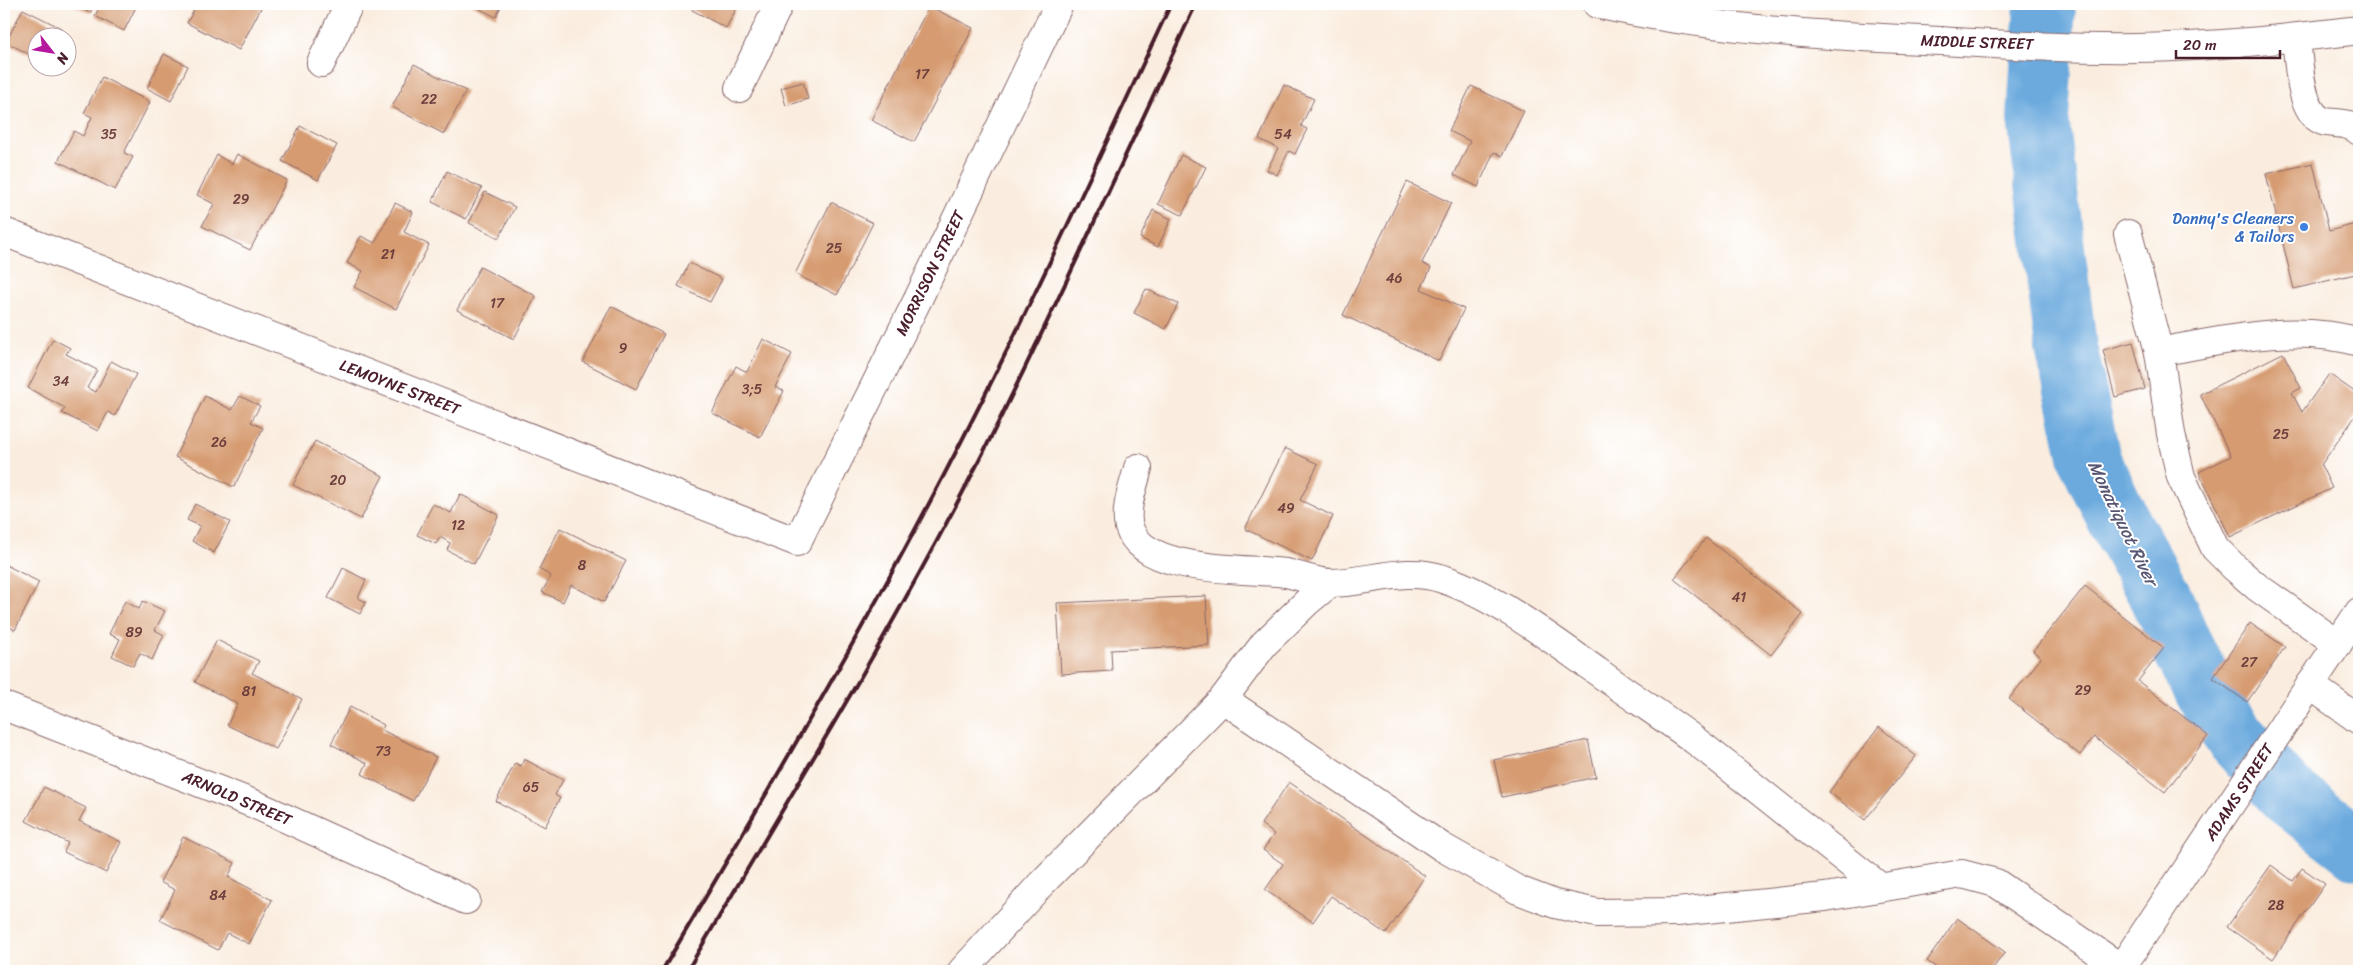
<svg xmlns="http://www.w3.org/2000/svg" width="2363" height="975" viewBox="0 0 2363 975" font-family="Sriracha,sans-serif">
	<rect width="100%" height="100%" fill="#fff"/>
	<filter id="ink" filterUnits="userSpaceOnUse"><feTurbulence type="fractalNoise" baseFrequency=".02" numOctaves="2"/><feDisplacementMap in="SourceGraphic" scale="10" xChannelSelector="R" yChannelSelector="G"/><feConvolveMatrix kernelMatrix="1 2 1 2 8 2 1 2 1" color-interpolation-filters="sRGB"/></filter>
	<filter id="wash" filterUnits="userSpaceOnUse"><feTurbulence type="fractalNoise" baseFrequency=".0096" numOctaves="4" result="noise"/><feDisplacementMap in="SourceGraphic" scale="20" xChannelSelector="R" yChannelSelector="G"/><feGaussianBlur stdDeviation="1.12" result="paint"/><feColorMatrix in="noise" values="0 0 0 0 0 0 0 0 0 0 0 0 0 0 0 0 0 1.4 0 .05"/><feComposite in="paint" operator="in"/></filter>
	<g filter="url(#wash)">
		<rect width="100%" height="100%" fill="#faeddf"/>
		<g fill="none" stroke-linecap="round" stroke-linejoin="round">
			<polyline stroke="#6caade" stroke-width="62" points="2045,4 2038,118 2066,347 2090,460 2119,521 2160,595 2182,646 2214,707 2236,738 2286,793 2359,850"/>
		</g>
		<g id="blocks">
			<g fill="#d69b71">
				<polygon points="71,4 95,4 90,13"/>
				<polygon points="101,4 135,4 137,5 124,31 95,16"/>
				<polygon points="197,4 215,4 222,7 223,4 263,4 239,50 187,23"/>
				<polygon points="470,4 502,4 496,17"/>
				<polygon points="695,4 739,4 726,28 692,10"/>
				<polygon points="929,6 973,28 914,142 871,120"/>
				<polygon points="23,9 61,28 57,38 38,38 38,59 6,42"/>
				<polygon points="164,54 188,66 171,101 147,88"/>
				<polygon points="414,64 466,91 444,134 392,107"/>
				<polygon points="102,77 150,102 124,153 133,157 115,190 58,161 74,131 83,136 92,117 84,113"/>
				<polygon points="803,82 808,99 786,106 781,88"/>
				<polygon points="1284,85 1314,99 1301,126 1307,129 1295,154 1289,151 1277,175 1267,170 1278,148 1259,139"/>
				<polygon points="1471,86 1524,111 1502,156 1494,152 1478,187 1454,175 1470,141 1449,131"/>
				<polygon points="300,126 337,145 318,180 282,161"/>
				<polygon points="237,154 287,180 250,250 202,226 214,204 197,195 217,155 232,164"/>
				<polygon points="1181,155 1206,167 1182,215 1158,204"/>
				<polygon points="2313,163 2329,231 2359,223 2359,273 2294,289 2266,174"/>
				<polygon points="447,171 482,188 466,219 432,202"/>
				<polygon points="1407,182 1451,203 1422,263 1431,268 1421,289 1464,309 1439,361 1343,315"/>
				<polygon points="485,192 515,207 499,238 469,223"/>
				<polygon points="831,202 873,223 837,295 795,274"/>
				<polygon points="395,203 413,212 404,232 429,245 396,309 354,287 363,271 347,263 361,236 375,243"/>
				<polygon points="1153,210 1171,219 1158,247 1140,238"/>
				<polygon points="689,263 722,279 710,302 678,286"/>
				<polygon points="480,267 536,296 514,339 457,310"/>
				<polygon points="1146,289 1178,304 1166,329 1134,313"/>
				<polygon points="611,306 664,334 636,389 583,362"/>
				<polygon points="53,339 70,348 66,354 97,370 87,388 96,392 111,361 136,374 115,416 108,412 98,431 62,413 65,408 28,388"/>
				<polygon points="763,339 792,354 775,387 784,391 760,437 712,413 736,366 747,372"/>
				<polygon points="2133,342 2145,389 2115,397 2103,350"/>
				<polygon points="2283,353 2301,388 2292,393 2302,412 2329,374 2359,395 2359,411 2321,465 2332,488 2230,537 2199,472 2231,456 2200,394"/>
				<polygon points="205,396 232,410 240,396 260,406 251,422 263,428 234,487 175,457"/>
				<polygon points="315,441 383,476 361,519 293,485"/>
				<polygon points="1285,448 1318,464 1300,500 1333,516 1312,561 1245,529"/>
				<polygon points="460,494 499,515 474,564 447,550 450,543 440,537 436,544 417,535 433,504 451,513"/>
				<polygon points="195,504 230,522 214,553 192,541 200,526 187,520"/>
				<polygon points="560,528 626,561 604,602 571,585 563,602 542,592 551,576 539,569"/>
				<polygon points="1706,538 1803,614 1771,655 1674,579"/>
				<polygon points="4,564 39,582 15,630 4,624"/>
				<polygon points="343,568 366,580 358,598 366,602 360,614 328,598"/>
				<polygon points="2085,586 2164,648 2138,681 2208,736 2165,792 2094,737 2080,755 2009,699 2041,658 2033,651"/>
				<polygon points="1206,596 1209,645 1111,650 1112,671 1061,674 1057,603"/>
				<polygon points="125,601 139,609 143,601 165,611 155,630 164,635 152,660 140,653 133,666 112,656 120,639 109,634"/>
				<polygon points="2250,623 2285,647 2247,702 2213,678"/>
				<polygon points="217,640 259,661 252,673 302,699 276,749 227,725 238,704 195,682"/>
				<polygon points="350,707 384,725 382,730 436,757 413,801 362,774 367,763 331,744"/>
				<polygon points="1879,727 1916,756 1865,820 1829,792"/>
				<polygon points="1588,740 1596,777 1502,797 1494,760"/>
				<polygon points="524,759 563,780 555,795 560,798 545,827 496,801 515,763 521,766"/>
				<polygon points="1289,782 1425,876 1386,934 1331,896 1313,922 1265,890 1283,864 1263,850 1274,834 1261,824"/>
				<polygon points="44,787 86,808 79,821 121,842 106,873 64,852 68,843 26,821"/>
				<polygon points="183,837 235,863 228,877 272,900 249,944 227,933 218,950 160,920 175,890 160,882"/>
				<polygon points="2271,865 2293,881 2302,868 2325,884 2273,959 2227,927"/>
				<polygon points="1957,918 2005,952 1991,971 1941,971 1927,961"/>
			</g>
		</g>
	</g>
	<g filter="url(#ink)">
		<use href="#blocks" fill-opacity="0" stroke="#88676a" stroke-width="1"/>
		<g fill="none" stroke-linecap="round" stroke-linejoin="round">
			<defs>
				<g id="minor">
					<path d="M1597 4C1704 28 1813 35 1922 40 1993 44 2066 49 2137 48 2211 47 2285 39 2359 30"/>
					<path d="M2296 38C2299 61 2299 116 2326 122 2338 124 2350 122 2359 131"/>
					<polyline points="321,63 349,4"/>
					<polyline points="739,88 779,4"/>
					<polyline points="4,232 797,542 919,297 1059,4"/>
					<polyline points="2128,234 2159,352 2171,434 2181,477 2215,548 2235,568 2257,587 2338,644"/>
					<path d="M2159 352C2225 340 2293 323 2359 342"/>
					<path d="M1138 468C1134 485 1124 509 1129 527 1143 574 1247 568 1286 573 1301 576 1317 583 1332 583 1370 582 1406 566 1443 579 1495 596 1553 640 1598 672 1631 696 1665 718 1697 742 1759 790 1819 839 1880 887"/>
					<polyline points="2310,685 2359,720"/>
					<polyline points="1223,699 1442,847 1518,890 1555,904 1597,913 1677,912 1825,897 1962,874 1996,883 2121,968"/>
					<polyline points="4,706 254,804 466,900"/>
					<polyline points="962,971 1042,883 1223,699 1264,644 1307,602 1330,583"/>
					<polyline points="2119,971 2359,612"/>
				</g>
			</defs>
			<use href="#minor" stroke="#88676a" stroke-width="30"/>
			<use href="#minor" stroke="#fff" stroke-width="28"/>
			<g stroke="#4a1f2b" stroke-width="4">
				<path d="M662 971C755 813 849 656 934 494 1019 333 1094 168 1171 4"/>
				<path d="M687 971C788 799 894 629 984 451 1058 304 1126 153 1196 4"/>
			</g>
		</g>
	</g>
	<circle fill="#3f7fe0" stroke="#fff" stroke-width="2" cx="2304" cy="227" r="5"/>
	<g text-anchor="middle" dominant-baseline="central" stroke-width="4" stroke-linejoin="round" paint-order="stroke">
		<g font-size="14" fill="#6d3e3c">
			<text x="922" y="74">17</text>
			<text x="429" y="99">22</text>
			<text x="109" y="134">35</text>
			<text x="1283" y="134">54</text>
			<text x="241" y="199">29</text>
			<text x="834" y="248">25</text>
			<text x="388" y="254">21</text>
			<text x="1394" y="278">46</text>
			<text x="497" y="303">17</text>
			<text x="623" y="348">9</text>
			<text x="61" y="381">34</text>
			<text x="752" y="389">3;5</text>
			<text x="2281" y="434">25</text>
			<text x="219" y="442">26</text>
			<text x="338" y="480">20</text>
			<text x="1286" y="508">49</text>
			<text x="458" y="525">12</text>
			<text x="582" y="565">8</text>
			<text x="1739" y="597">41</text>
			<text x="134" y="632">89</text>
			<text x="2249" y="662">27</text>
			<text x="2083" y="690">29</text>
			<text x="249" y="691">81</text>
			<text x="383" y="751">73</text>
			<text x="531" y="787">65</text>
			<text x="218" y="895">84</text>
			<text x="2276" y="905">28</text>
		</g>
		<g font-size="16" fill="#4a1f2b" stroke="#fff">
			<text transform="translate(1977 42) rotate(2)">MIDDLE STREET</text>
			<text transform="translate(930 273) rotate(-64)">MORRISON STREET</text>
			<text transform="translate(400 387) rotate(21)">LEMOYNE STREET</text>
			<text transform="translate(2239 792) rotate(-57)">ADAMS STREET</text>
			<text transform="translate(237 798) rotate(23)">ARNOLD STREET</text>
		</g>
		<g font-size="16" fill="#366cbe" stroke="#fff" text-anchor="end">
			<text x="2294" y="218">Danny's Cleaners<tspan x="2294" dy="18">&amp; Tailors</tspan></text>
		</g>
		<g font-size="18" font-style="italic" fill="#585773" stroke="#fff">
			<text transform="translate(2123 523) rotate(64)">Monatiquot River</text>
		</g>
	</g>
	<rect width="2363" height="975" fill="none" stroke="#fff" stroke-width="20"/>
	<g transform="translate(52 52) rotate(121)"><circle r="24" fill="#ffffff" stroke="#b7a5aa"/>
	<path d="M0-4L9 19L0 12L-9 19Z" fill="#b5179e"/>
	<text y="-8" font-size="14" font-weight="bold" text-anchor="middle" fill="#4a1f2b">N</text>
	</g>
	<path d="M2176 50v8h104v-8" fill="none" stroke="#4a1f2b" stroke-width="2.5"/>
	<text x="2183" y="50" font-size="15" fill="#4a1f2b" stroke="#ffffff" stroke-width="4" paint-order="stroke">20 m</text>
</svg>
